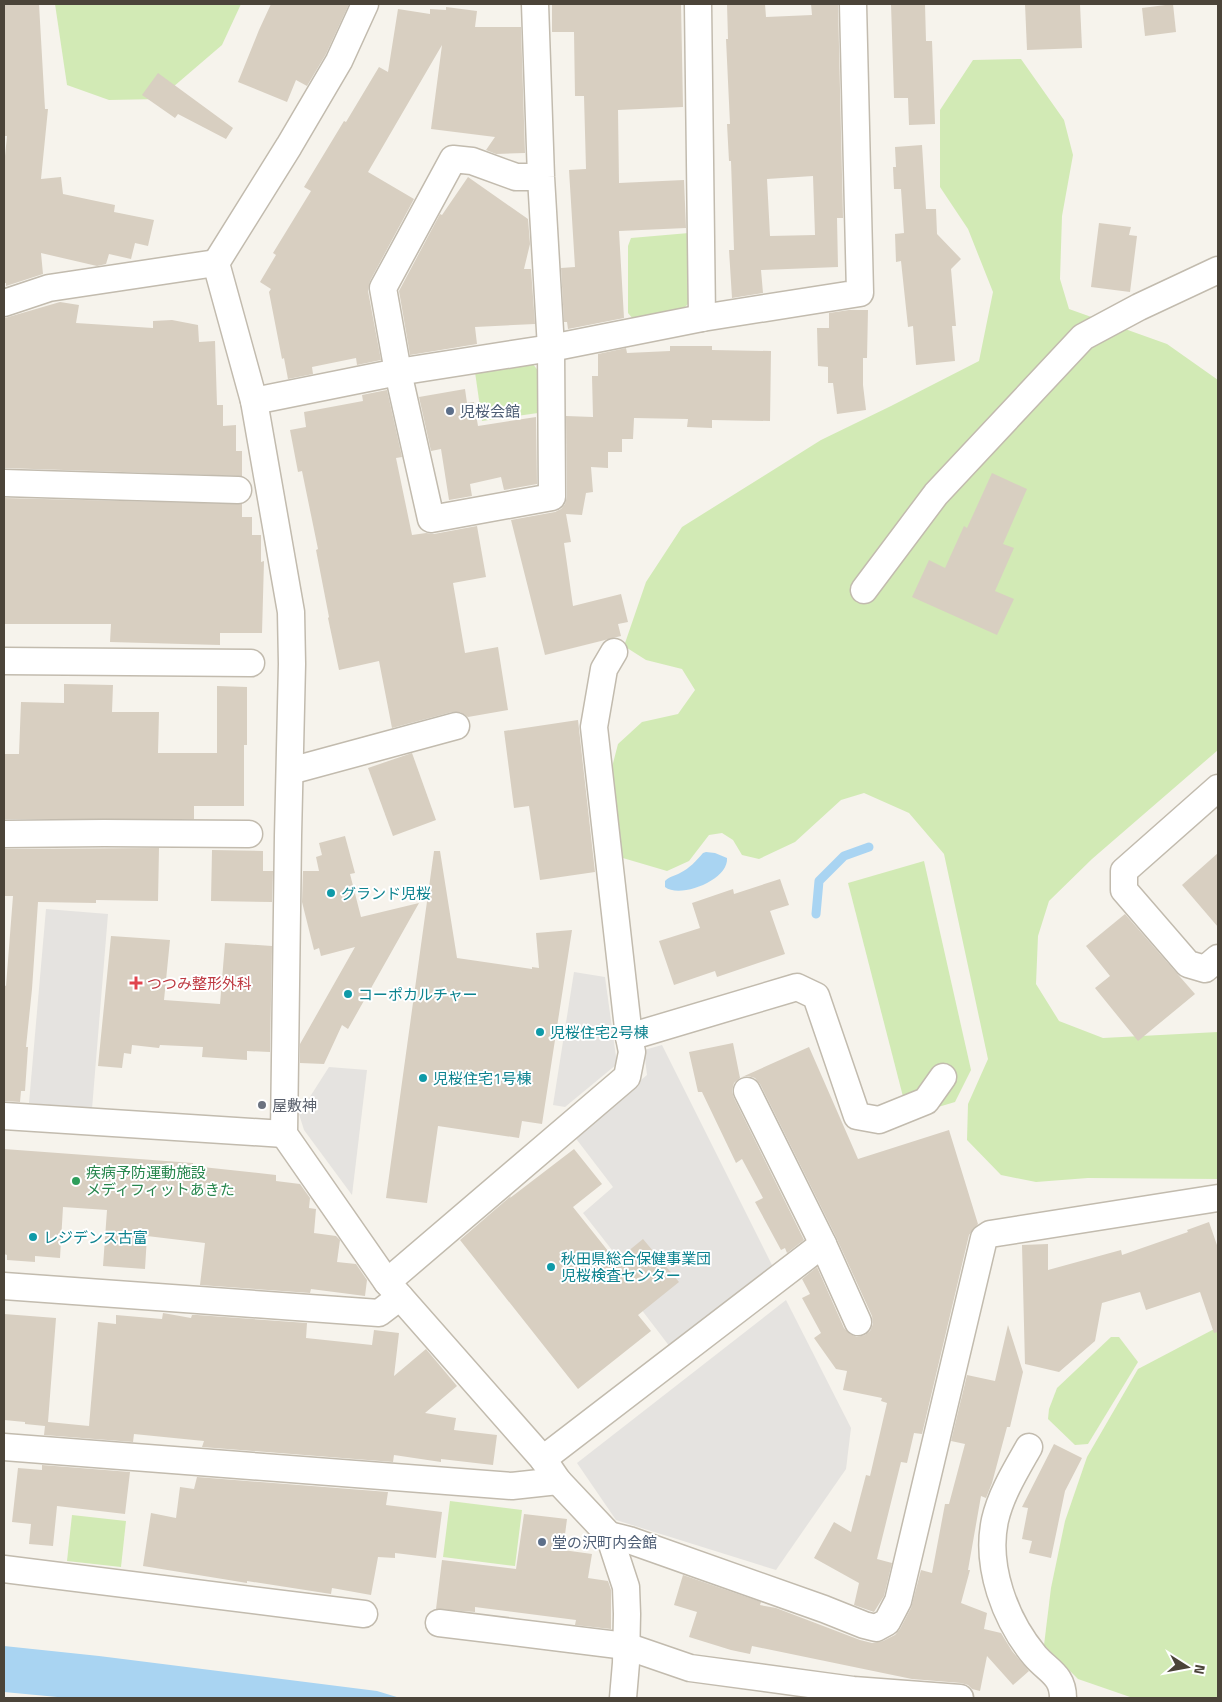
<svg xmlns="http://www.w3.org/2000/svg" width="1222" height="1702" viewBox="0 0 1222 1702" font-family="'Titillium Web','Noto Sans JP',sans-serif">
	<rect width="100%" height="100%" fill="#f6f3ec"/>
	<g fill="#d2eab5">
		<polygon points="55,4 241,4 222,45 159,99 109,100 67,85"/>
		<polygon points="1021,59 1064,120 1073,155 1062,216 1060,279 1069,309 1167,344 1218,380 1218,750 1092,859 1049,901 1038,936 1036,984 1059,1021 1103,1038 1218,1032 1218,1179 1088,1178 1036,1182 1001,1175 967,1140 968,1104 988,1059 944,854 909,813 864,793 841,800 795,842 759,859 742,855 733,840 722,833 709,835 689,861 667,871 616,856 603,802 618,744 642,722 678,714 695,690 682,669 646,660 624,646 646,582 682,527 821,440 891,406 979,361 993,292 968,229 940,187 940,110 973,60"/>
		<polygon points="689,233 688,304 681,311 634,320 628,313 628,246 631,238"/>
		<polygon points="533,364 539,372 545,412 482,421 475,372"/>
		<polygon points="924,861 971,1070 955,1102 908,1116 848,883"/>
		<polygon points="1218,1327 1218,1698 1133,1698 1078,1679 1044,1645 1051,1588 1065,1521 1087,1457 1138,1369"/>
		<polygon points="1111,1337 1119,1337 1138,1362 1088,1444 1075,1445 1048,1419 1049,1409 1057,1388"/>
		<polygon points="450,1501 522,1510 515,1566 443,1557"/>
		<polygon points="72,1515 126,1521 121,1567 67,1561"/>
	</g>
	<g fill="#e5e3e0">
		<polygon points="46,909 108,914 92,1109 29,1103"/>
		<polygon points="574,972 605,977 617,1064 565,1107 553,1105"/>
		<polygon points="662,1045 774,1269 670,1347 641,1309 652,1301 583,1213 613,1187 574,1136 647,1075 644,1050"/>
		<polygon points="329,1067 367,1070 352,1195 304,1130 299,1114"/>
		<polygon points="786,1300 851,1428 846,1469 776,1570 616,1520 577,1463"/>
	</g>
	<g fill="#a9d4f2">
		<path d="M706 852 715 853 727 858C729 880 680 899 665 887V881C670 876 675 876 680 873 690 868 696 861 703 853Z"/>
		<polygon points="4,1646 99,1656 377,1691 400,1698 68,1698 4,1692"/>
	</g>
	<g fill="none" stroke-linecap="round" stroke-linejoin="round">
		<polyline stroke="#a9d4f2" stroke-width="9" points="816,914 819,881 844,856 869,847"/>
	</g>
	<g fill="#d8cfc1" fill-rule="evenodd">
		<polygon points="4,4 39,4 45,109 48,109 41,179 61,177 63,194 115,205 114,212 154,220 148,246 135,243 131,259 109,254 106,264 97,266 41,253 43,274 6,286 6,283 4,283 4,166 7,136 4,136"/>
		<polygon points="271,4 349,4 326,54 307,86 296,80 287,102 238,82 259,30"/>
		<polygon points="552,4 681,4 683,107 618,110 619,183 684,180 686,228 619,231 624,318 568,329 567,322 564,322 561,268 575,267 569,170 586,169 584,96 575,96 574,32 552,32"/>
		<path d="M727 4H765L766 17 812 15 811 4H838L843 218H837L838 267 761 270 763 293 732 298 729 250H734L731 161H729L727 124H730L726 39H728ZM813 176 815 235 770 236 767 179Z"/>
		<polygon points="891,4 925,4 926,41 932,41 935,124 909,125 908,98 894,98"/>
		<polygon points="1025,4 1080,4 1082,48 1027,50"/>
		<polygon points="1173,4 1176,32 1145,36 1142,8"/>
		<polygon points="446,7 477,11 475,27 521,27 525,153 496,154 486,150 495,137 431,129 442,45 368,172 414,199 370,281 368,291 381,360 357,365 356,358 312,367 313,374 288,379 284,358 282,359 269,292 271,289 260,282 276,255 273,253 311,191 304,187 344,121 346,122 379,67 388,72 398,9 430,14 430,9 446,10"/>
		<polygon points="158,73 233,128 226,139 178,114 175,118 142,95"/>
		<polygon points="922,145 926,209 936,209 937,234 961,259 951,269 956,326 952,326 955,361 916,365 913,326 908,327 901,261 896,262 895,234 904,233 901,189 894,189 893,167 896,167 895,147"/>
		<polygon points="468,177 528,219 530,244 524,269 531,269 535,324 475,327 477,344 410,355 399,291 440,214 442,215"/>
		<polygon points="1099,223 1131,227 1129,235 1137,236 1130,292 1091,287"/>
		<polygon points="60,302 79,305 76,323 153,328 153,321 172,320 198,325 199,342 215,341 217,405 223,405 223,426 236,425 236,451 242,451 242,476 4,468 5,318"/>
		<polygon points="849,310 868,310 867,358 863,358 863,385 866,410 837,414 833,383 828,383 828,367 818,366 817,328 829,328 829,313"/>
		<polygon points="670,346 712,346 712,350 771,351 770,421 712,420 712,428 687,427 688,419 634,418 633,439 622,439 622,452 608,452 608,468 591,467 593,492 586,493 582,515 566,514 571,542 564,543 573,606 621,594 628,622 618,624 621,636 545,655 511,520 555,512 561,509 565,504 567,497 566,416 593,417 592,376 598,376 598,354 626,348 627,353 670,351"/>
		<polygon points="465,389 467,403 474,402 478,426 536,417 537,484 504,490 501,477 470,484 472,496 449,500 441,449 431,451 419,397"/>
		<polygon points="387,390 402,457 396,458 412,535 426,533 434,534 477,526 486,577 453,583 465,653 498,647 508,710 468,717 460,712 452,712 392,728 379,661 339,670 328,618 329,617 316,550 318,549 302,471 298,472 290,430 306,427 304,412 363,401 362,395"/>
		<polygon points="992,473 1027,489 1003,544 1014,548 995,591 1014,599 997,635 912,597 929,560 945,568 964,526 967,528"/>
		<polygon points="4,498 242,504 242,517 252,517 252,535 261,535 261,562 264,561 262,633 220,633 220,645 110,642 111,624 4,624"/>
		<polygon points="64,684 113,685 112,712 159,712 158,753 217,753 217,686 247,687 247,745 244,745 244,806 194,806 194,819 4,819 4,754 19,754 21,702 64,703"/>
		<polygon points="578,720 595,872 540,880 529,806 514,808 504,731"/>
		<polygon points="412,753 436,820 393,836 368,768"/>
		<polygon points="345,836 355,873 350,874 361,917 419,903 348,1029 342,1025 324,1064 300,1063 300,1044 355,947 321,956 319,948 314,950 302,902 303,871 319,871 316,857 322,855 319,843"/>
		<polygon points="159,848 158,901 96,900 96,903 38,902 32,989 26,1047 28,1047 25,1091 21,1091 20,1102 4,1101 4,985 6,986 13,896 4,896 5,849"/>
		<polygon points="212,850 263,851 263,871 273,871 272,902 211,901"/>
		<polygon points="434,851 440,851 457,958 532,969 532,967 539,968 536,933 572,930 542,1124 522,1121 519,1138 438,1126 427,1203 386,1198"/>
		<polygon points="1218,853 1218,927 1182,885"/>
		<polygon points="780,879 789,905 770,911 785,954 717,977 715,971 674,985 659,941 700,928 692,903 733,889 734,894"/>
		<polygon points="1125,914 1195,994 1138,1041 1095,988 1110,976 1086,946"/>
		<polygon points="111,936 170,940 164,1000 220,1004 225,943 272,946 270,1052 247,1051 247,1060 202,1057 203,1047 160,1045 159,1048 132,1045 131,1054 124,1053 122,1068 98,1066"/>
		<polygon points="733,1043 740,1078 734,1083 732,1091 734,1098 804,1240 787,1253 785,1248 781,1250 755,1202 763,1198 742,1159 736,1163 702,1092 698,1092 689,1052"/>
		<polygon points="809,1047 858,1159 949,1130 978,1224 969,1235 922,1434 914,1433 907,1463 901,1462 877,1559 892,1563 884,1596 874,1612 854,1605 859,1583 814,1558 834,1522 851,1532 866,1475 870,1476 887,1403 881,1401 882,1398 843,1390 847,1371 836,1369 814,1338 821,1333 802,1298 810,1294 802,1279 817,1267 844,1328 850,1334 857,1337 865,1335 870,1331 873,1324 872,1316 836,1237 760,1084 755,1078 748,1076 742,1077"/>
		<polygon points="4,1149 193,1163 193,1166 276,1175 276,1181 300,1184 310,1198 309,1208 316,1209 314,1233 336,1236 340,1240 337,1262 356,1264 367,1280 365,1296 311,1289 310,1293 200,1285 205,1243 147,1236 145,1269 103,1266 107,1210 63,1207 60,1258 35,1256 35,1262 7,1260 7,1255 4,1254"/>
		<polygon points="574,1149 602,1184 573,1207 616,1261 643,1239 679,1282 638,1315 651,1331 578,1389 460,1240 511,1196 510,1198"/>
		<polygon points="1209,1222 1218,1248 1218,1332 1214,1333 1200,1292 1146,1310 1140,1292 1102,1303 1095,1341 1059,1372 1025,1364 1022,1245 1048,1244 1048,1270 1121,1250 1122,1255 1188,1232 1187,1230"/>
		<polygon points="163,1313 191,1318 192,1315 197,1315 307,1323 306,1338 372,1345 374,1330 399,1333 394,1376 426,1349 457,1386 425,1413 456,1418 454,1430 497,1435 493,1465 441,1459 441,1462 394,1455 393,1462 202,1447 204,1441 134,1434 133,1442 44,1435 45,1426 25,1424 25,1422 4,1420 4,1314 56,1318 48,1422 89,1426 98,1322 116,1324 116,1315 162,1319"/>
		<polygon points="1008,1325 1023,1372 1010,1427 1007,1427 992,1483 986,1498 981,1496 968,1570 970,1570 961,1603 987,1613 984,1629 1001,1633 1012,1651 1029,1671 1013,1685 987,1656 980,1691 972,1689 968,1685 961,1683 912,1679 752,1646 750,1654 731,1650 689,1637 697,1612 674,1605 683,1575 761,1602 760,1605 776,1608 860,1640 872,1643 883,1641 895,1635 900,1629 911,1608 921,1570 932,1573 945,1504 949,1504 965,1444 951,1441 967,1375 995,1381"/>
		<polygon points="1054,1444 1082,1458 1065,1491 1051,1558 1029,1553 1032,1541 1022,1539 1028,1508 1022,1507"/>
		<polygon points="42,1465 130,1472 125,1514 57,1506 53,1546 29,1544 31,1524 12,1522 18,1468 42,1470"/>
		<polygon points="197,1477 388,1492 386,1505 442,1512 436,1558 395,1553 395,1558 378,1557 371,1595 332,1588 331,1594 247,1581 247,1583 143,1566 151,1513 176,1518 180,1487 194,1489"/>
		<polygon points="524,1514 567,1519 563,1550 592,1554 588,1578 608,1581 611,1590 611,1629 575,1625 576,1620 475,1607 475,1612 436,1609 442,1560 516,1569"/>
	</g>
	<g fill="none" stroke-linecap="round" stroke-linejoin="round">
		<defs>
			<g id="minor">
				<polyline points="365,4 339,61 289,146 216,263 254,401 291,612 292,664 288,836 284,1134 387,1282 543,1459 558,1481 609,1535 626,1587 627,1614 626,1663 623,1698"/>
				<polyline points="535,4 541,177 551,348 552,497 431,519 398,372 383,288 453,159 472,161 516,177 541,177"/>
				<polyline points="698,4 702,318"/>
				<polyline points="4,303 49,288 216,263"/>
				<polyline points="254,401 398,372 551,348 702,318 860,293 853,4"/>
				<polyline points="4,483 238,490"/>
				<polyline points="864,590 936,494 1083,337 1139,307 1218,270"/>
				<polyline points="4,661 251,663"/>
				<polyline points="290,771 456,726"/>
				<polyline points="1218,788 1124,871 1124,890 1188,964 1205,969 1218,958"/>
				<polyline points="4,834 104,833 249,834"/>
				<polyline points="629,1037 797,987 816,996 857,1116 879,1120 926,1101 943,1077"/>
				<polyline points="747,1091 823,1244 858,1322"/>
				<polyline points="4,1116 284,1134"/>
				<polyline points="387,1282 627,1077 632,1052 629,1037 594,727 604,669 614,652"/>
				<polyline points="4,1286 379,1313 400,1297"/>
				<polyline points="4,1447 512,1486 558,1481"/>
				<path d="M1029 1447C1016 1470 1001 1494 995 1520 985 1566 1005 1620 1035 1656 1048 1671 1063 1675 1063 1698"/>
				<polyline points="543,1459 823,1244"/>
				<polyline points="609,1535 629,1540 824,1609 864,1625 876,1628 887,1622 898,1601 984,1238 990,1234 1218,1198"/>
				<polyline points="4,1569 364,1614"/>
				<polyline points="439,1623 626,1646 690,1668 853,1690 960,1698"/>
			</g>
		</defs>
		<use href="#minor" stroke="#c2bbae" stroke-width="29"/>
		<use href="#minor" stroke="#fff" stroke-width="26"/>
	</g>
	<g fill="#5c6f8a" stroke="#fff" stroke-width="2">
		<circle cx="450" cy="411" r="5"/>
		<circle cx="542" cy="1542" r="5"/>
	</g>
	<g fill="#0f9aa8" stroke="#fff" stroke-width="2">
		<circle cx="331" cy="893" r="5"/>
		<circle cx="348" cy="994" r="5"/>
		<circle cx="540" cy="1032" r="5"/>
		<circle cx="423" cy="1078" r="5"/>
		<circle cx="33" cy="1237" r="5"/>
		<circle cx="551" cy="1267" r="5"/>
	</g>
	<path fill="#e0444e" stroke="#fff" stroke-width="2" d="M133.5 975.5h5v5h5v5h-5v5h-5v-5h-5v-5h5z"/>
	<circle fill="#6b7280" stroke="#fff" stroke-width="2" cx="262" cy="1105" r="5"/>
	<circle fill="#2e9e5b" stroke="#fff" stroke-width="2" cx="76" cy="1181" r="5"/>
	<g text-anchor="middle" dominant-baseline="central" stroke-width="4" stroke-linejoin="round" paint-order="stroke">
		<g font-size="15" fill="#4e5e75" stroke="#fff" text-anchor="start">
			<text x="460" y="411">児桜会館</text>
			<text x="552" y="1542">堂の沢町内会館</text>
		</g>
		<g font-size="15" fill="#0d838f" stroke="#fff" text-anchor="start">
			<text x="341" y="893">グランド児桜</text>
			<text x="358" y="994">コーポカルチャー</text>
			<text x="550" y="1032">児桜住宅2号棟</text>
			<text x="433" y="1078">児桜住宅1号棟</text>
			<text x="43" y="1237">レジデンス古富</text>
			<text x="561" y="1258">秋田県総合保健事業団<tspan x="561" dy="17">児桜検査センター</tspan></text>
		</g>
		<g font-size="15" fill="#be3a42" stroke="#fff" text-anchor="start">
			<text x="147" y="983">つつみ整形外科</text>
		</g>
		<g font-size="15" fill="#5b616d" stroke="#fff" text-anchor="start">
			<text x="272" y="1105">屋敷神</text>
		</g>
		<g font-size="15" fill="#27864d" stroke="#fff" text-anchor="start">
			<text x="86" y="1172">疾病予防運動施設<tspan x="86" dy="17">メディフィットあきた</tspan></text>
		</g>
	</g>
	<rect width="1222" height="1702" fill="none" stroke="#4b4439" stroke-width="10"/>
	<g transform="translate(1187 1667) rotate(101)" stroke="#ffffff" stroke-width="4" paint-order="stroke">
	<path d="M0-4L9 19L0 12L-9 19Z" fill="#4b4439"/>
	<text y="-8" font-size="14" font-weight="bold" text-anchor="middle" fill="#4b4439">N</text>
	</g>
</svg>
